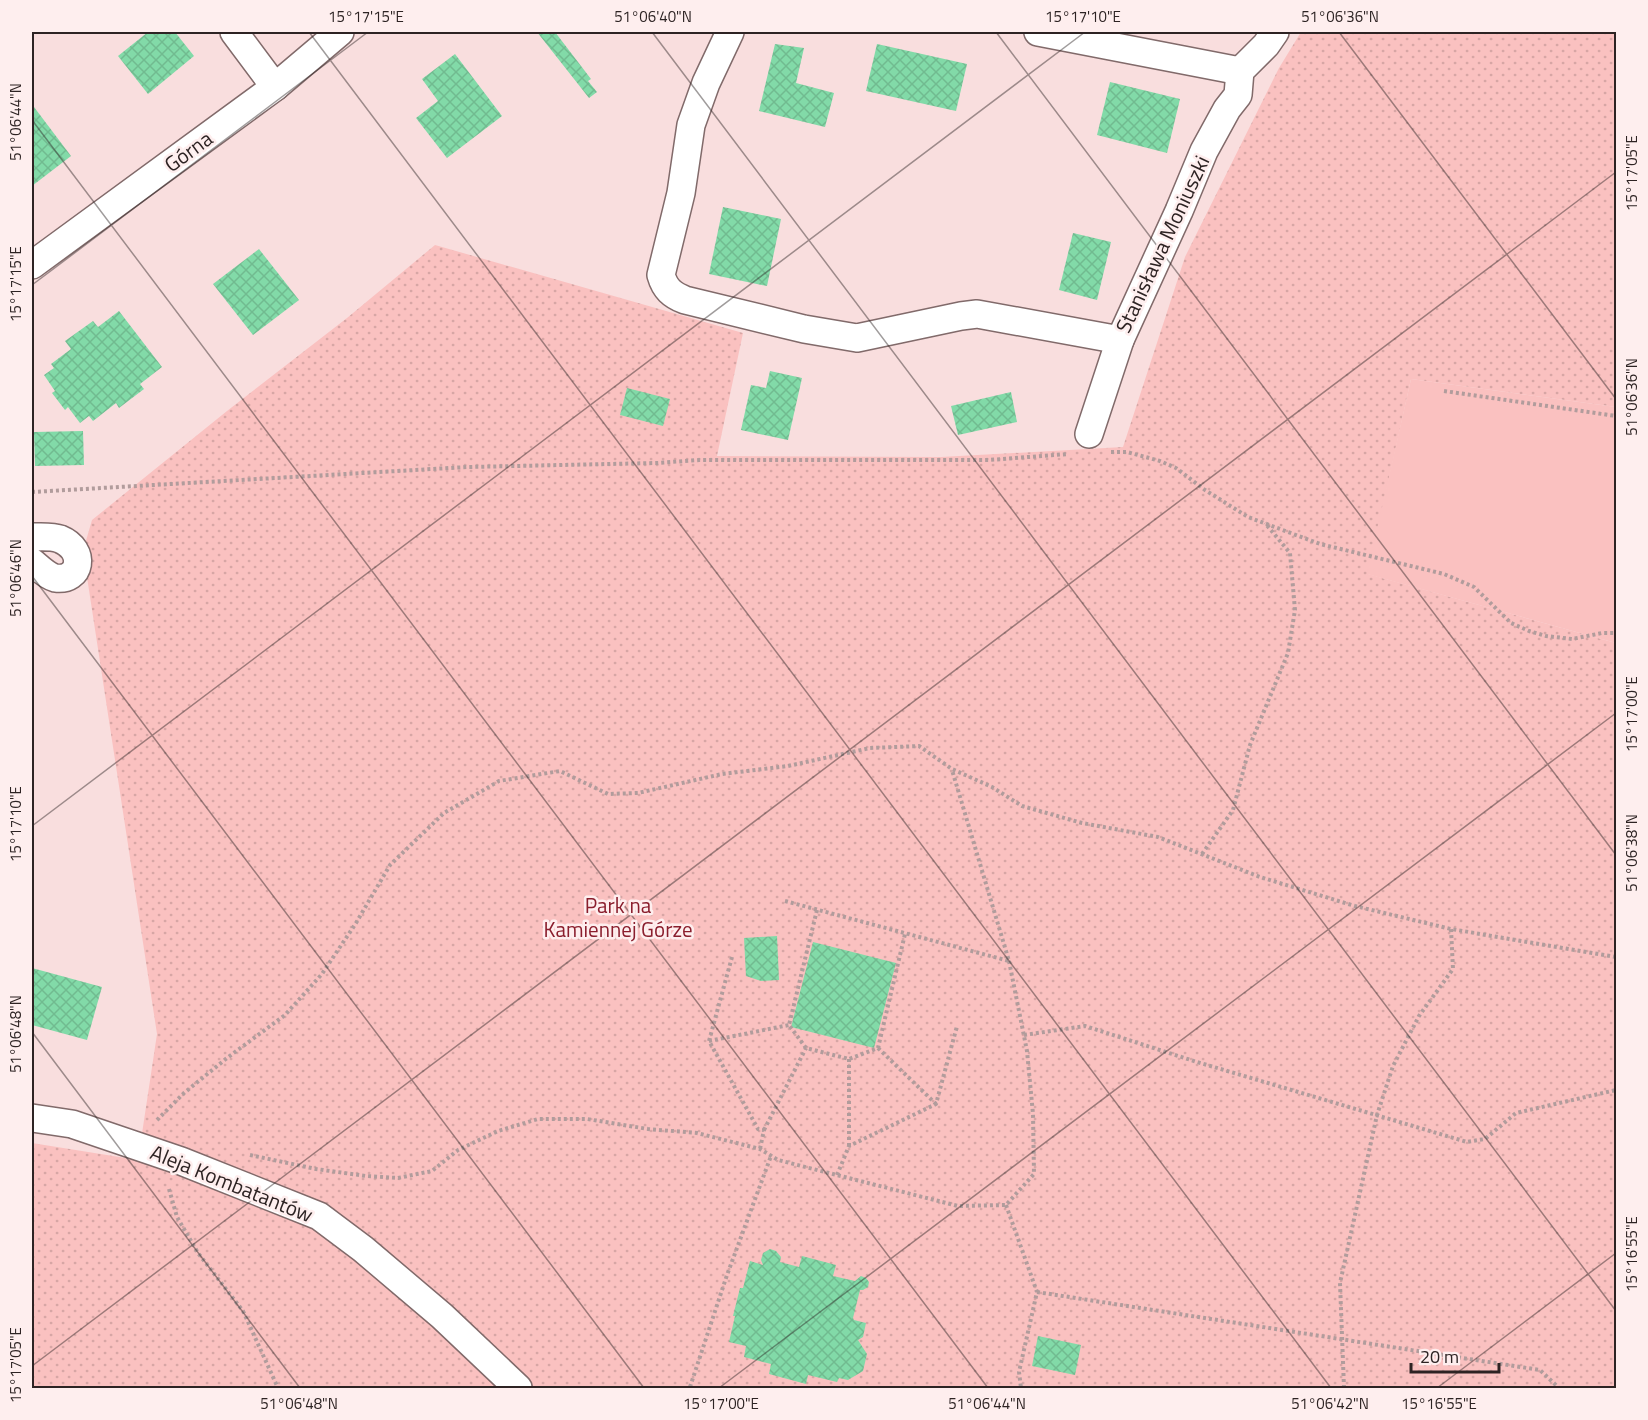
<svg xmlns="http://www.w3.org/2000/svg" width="1648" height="1420" viewBox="0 0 1648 1420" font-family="'Titillium Web',sans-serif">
	<defs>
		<pattern id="grass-dots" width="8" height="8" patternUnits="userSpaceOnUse" patternTransform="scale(1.5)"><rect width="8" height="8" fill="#fac1c0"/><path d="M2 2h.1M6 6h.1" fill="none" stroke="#d7a6a5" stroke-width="1.8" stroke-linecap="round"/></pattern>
		<pattern id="building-cross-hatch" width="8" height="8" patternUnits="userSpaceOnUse" patternTransform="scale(1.5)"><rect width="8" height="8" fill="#82daa8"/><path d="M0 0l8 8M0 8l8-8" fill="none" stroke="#71bb90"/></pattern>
	</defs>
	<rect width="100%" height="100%" fill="#f9dede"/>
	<polygon fill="url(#grass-dots)" points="1301,32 1616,32 1616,407 1411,379 1368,574 1616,643 1616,1388 32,1388 32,1143 138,1160 157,1034 83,551 92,520 227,411 347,318 435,245 743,333 717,456 941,457 1123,447 1185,257 1279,68"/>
	<polygon fill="#fac1c0" points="1411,379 1616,407 1616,643 1367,574"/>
	<g fill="url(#building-cross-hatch)">
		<polygon points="148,32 175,32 194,56 148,94 118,56"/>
		<polygon points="537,32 555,32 591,79 588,81 597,92 589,98"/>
		<polygon points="775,44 804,48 796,83 834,93 825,127 759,111"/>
		<polygon points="877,44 967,64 956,111 866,91"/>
		<polygon points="455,54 502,116 447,158 416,118 438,101 422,79"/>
		<polygon points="1110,82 1180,99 1167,153 1097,135"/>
		<polygon points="34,107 71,156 32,186 32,109"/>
		<polygon points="723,207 781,219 767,286 709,274"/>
		<polygon points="1073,233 1111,242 1097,300 1059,290"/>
		<polygon points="259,249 299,300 253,335 213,284"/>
		<polygon points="119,311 162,367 140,384 144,389 119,408 116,403 93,421 89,416 80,423 68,407 65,410 52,393 55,391 44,375 54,368 51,364 71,349 65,341 93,321 98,327"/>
		<polygon points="770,371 802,378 788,440 741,430 751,385 766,388"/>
		<polygon points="627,388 670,399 663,426 620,415"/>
		<polygon points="1011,392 1017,422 958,435 951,406"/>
		<polygon points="83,431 84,465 35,466 34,432"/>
		<polygon points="777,936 779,980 761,981 746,976 744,938"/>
		<polygon points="813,942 896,963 874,1048 791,1027"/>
		<polygon points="32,968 102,987 87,1040 32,1025"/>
		<polygon points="770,1249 776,1251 781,1257 780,1262 799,1267 802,1256 836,1265 833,1276 855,1281 861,1276 866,1278 869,1282 868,1287 863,1290 860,1290 853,1318 854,1320 866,1323 863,1337 858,1340 867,1354 863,1371 848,1380 839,1378 837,1382 808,1375 806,1384 769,1374 771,1364 744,1357 746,1346 729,1342 735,1316 733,1316 740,1288 743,1288 750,1261 763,1265 761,1260 763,1253"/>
		<polygon points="1038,1336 1081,1345 1075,1375 1032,1366"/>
	</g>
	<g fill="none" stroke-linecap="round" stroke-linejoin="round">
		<defs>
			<g id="street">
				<polyline points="234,32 275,87"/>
				<path d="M730 32 706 83 691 125 681 193 661 275C665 289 672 295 685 300L804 329 857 338 961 316 977 314 1120 340 1179 211 1204 151 1227 109 1238 95 1240 71 1266 45 1275 32"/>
				<polyline points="1038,32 1240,71"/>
				<polyline points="32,265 275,87 340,32"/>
				<polyline points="1089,434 1120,340"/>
				<path d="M32 537C40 537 52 536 60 539 87 550 81 582 55 578 47 576 38 567 32 562"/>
				<polyline points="32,1118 72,1124 181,1161 319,1216 363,1249 442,1316 518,1388"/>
			</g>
		</defs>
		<use href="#street" stroke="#816a6a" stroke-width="30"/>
		<g stroke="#b19c9c" stroke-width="4" stroke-dasharray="3 3" stroke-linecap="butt">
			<polyline points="1444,391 1616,416"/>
			<polyline points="1111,452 1127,452 1160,461 1176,468 1205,490 1248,517 1320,544 1444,574 1474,587 1511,623 1529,631 1546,636 1572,639 1602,633 1616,633"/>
			<polyline points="32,492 467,467 657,463 699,460 989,460 1068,454"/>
			<polyline points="1202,854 1233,810 1250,745 1288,653 1295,610 1290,553 1265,523"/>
			<polyline points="785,901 1009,961 952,770"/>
			<polyline points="817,910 789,1025 806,1048 849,1059 878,1048 905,934"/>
			<polyline points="732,957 709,1041 758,1129 764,1130 760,1149"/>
			<polyline points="1024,1035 1085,1026 1197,1062 1467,1142 1485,1139 1516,1113 1616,1090"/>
			<polyline points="709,1041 789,1025"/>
			<polyline points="878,1048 936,1104"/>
			<polyline points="849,1059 849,1146"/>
			<polyline points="157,1120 184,1093 227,1058 285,1015 322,974 356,923 390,865 444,813 499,781 560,771 608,794 638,793 722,774 788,766 870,748 919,746 952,769 992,787 1022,806 1082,823 1158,837 1260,877 1355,906 1451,929 1616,957"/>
			<polyline points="764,1130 806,1048"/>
			<polyline points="250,1155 316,1169 366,1176 398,1178 432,1171 458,1150 498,1131 538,1119 587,1119 648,1129 697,1133 760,1149 778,1160 958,1206 1006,1205 1034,1174 1033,1114 1027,1051 1009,961"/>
			<polyline points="837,1175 849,1146 936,1104 957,1026"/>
			<polyline points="169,1189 177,1217 198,1253 243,1311 278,1388"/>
			<polyline points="1006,1205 1037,1292 1019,1372 1021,1388"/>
			<polyline points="1037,1292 1540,1370 1559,1388"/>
			<polyline points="690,1387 727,1275 771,1156"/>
			<polyline points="1344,1388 1340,1283 1377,1115 1393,1066 1419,1016 1453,969 1451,929"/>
		</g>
		<use href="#street" stroke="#fff" stroke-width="27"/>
	</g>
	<path fill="none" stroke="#2d2323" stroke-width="1.5" stroke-opacity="0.45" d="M309 32 1331 1388M652 32 1616 1311M996 32 1616 855M1339 32 1616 399M32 120 988 1388M32 285 368 32M32 576 644 1388M32 826 1085 32M32 1032 300 1388M32 1366 1616 172M719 1388 1616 713M1437 1388 1616 1253"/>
	<g text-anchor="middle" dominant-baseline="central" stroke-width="5" stroke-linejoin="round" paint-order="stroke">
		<g font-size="21" fill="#2d2323" stroke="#feeeee">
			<text transform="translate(188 151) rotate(-36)">Górna</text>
			<text transform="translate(1162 244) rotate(-65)">Stanisława Moniuszki</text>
			<text transform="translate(232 1183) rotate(22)">Aleja Kombatantów</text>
		</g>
		<g font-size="21" fill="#8a1e2d" stroke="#feeeee">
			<text x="618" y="905">Park na<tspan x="618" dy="24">Kamiennej Górze</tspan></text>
		</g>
	</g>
	<rect width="1648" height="1420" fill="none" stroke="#feeeee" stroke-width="66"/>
	<path d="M1411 1363v9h88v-9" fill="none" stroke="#2d2323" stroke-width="3"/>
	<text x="1420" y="1363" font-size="18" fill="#2d2323" stroke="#feeeee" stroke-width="4.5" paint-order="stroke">20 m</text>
	<rect x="33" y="33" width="1582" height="1354" fill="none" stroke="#2d2323" stroke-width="2"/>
	<g font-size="15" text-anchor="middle" fill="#2d2323">
		<text x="366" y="22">15°17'15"E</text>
		<text x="653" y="22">51°06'40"N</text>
		<text x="1083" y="22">15°17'10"E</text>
		<text x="1340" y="22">51°06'36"N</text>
		<text transform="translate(16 122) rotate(-90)" y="5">51°06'44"N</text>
		<text transform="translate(1632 173) rotate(-90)" y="5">15°17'05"E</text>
		<text transform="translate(16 284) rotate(-90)" y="5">15°17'15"E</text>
		<text transform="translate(1632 397) rotate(-90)" y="5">51°06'36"N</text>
		<text transform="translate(16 578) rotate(-90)" y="5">51°06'46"N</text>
		<text transform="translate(1632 714) rotate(-90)" y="5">15°17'00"E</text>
		<text transform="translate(16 824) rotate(-90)" y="5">15°17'10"E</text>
		<text transform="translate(1632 853) rotate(-90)" y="5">51°06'38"N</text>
		<text transform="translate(16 1034) rotate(-90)" y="5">51°06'48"N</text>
		<text transform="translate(1632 1254) rotate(-90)" y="5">15°16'55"E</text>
		<text transform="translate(16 1365) rotate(-90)" y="5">15°17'05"E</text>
		<text x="299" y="1409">51°06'48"N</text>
		<text x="721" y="1409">15°17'00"E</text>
		<text x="987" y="1409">51°06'44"N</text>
		<text x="1330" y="1409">51°06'42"N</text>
		<text x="1439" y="1409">15°16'55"E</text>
	</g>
</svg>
